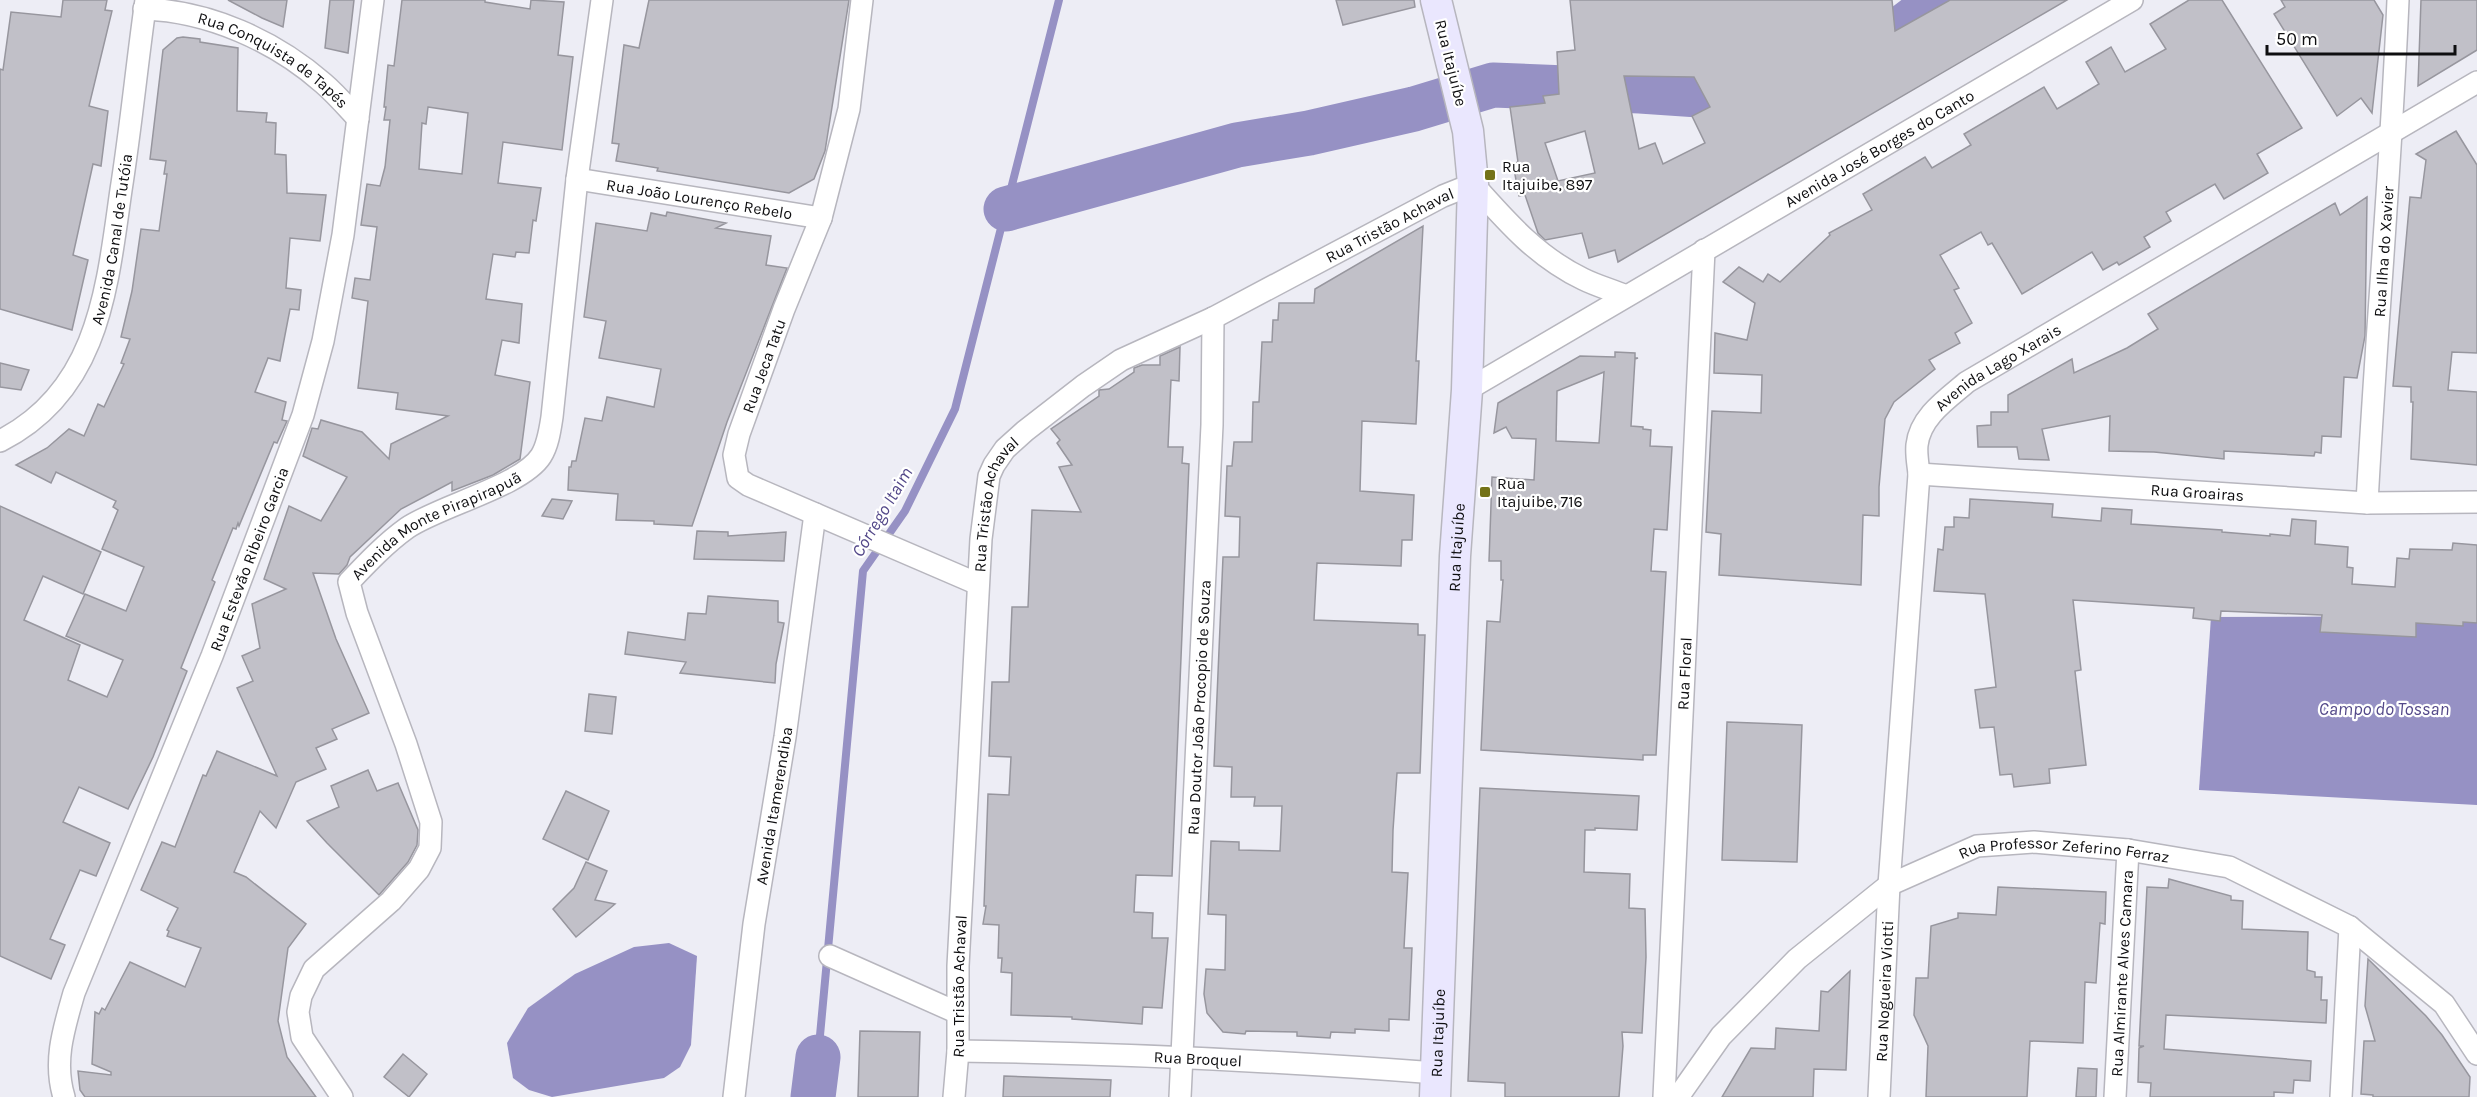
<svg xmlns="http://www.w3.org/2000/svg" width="2477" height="1097" viewBox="0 0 2477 1097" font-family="Karla,sans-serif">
	<rect width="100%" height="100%" fill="#ededf5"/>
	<g fill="#9691c4">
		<polygon points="2477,616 2477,805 2199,790 2211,617"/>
		<polygon points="669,943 697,956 691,1045 680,1067 664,1078 552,1097 529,1090 513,1078 507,1043 528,1008 575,974 634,947"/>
	</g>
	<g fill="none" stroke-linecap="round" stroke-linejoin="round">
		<polyline stroke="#9691c4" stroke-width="8" points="818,1057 863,571 905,511 955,409 1059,0"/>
		<g stroke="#9691c4" stroke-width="45">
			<path d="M1863 51C1891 38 1913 21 1936 0"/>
			<polyline points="1006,209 1237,145 1309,133 1414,109 1493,85 1640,91 1699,95 1763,82"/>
			<polyline points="813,1097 818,1057"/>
		</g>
	</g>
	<g fill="#c1c0c8" stroke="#97969e" stroke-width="1.5" fill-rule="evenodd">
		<polygon points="63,0 107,0 105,10 112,11 89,106 108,111 101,166 93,164 73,255 88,260 72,330 0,309 0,69 3,70 11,12 61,17"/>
		<polygon points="228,0 287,0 283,27 262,18"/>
		<polygon points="330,0 354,0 348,53 325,48"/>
		<path d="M402 0H485V2L530 9 531 0 564 2 558 55 573 57 562 150 503 142 498 183 541 188 536 221 533 220 529 253 516 252 515 257 493 254 486 299 522 304 519 343 502 340 495 375 530 382 520 459 493 475 452 491V482L401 509 350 557 347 565 339 574 313 573 336 639 369 713 332 729 337 739 316 748 326 769 296 782 276 828 260 811 234 872 246 877 306 924 288 948 278 1021 287 1057 316 1097H85L80 1090 78 1071 111 1075V1072L92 1064 95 1012 99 1014 102 1008 105 1010 130 962 185 987 201 948 167 936 169 931 167 930 178 908 141 890 162 842 175 847 203 775 206 776 217 751 277 776 237 688 253 681 242 656 260 648 252 604 286 589 264 579 289 506 321 521 347 477 303 456 312 428 318 429 321 420 362 432 389 459 391 444 448 416 396 409 398 393 358 388 368 301 352 298 355 278 370 280 377 227 361 225 367 184 380 186 385 167 390 120H384L386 107H384L388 65 394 66ZM428 107 468 113 462 174 419 169 422 123 426 124Z"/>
		<polygon points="649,0 849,0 825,151 814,179 789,193 657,171 658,168 616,161 619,144 612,143 624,45 639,48"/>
		<polygon points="1336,0 1414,0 1415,7 1343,25"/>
		<path d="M1570 0H1892L1895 31 1950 0H2067L1618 262 1615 250 1589 258 1582 233 1545 240 1538 233 1525 195 1519 196 1513 164 1518 162 1510 107 1545 103 1543 96 1559 94 1557 52 1575 50ZM1624 76 1694 77 1710 107 1692 116 1705 143 1663 164 1655 143 1639 149ZM1585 131 1595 173 1558 181 1545 143Z"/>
		<polygon points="2189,0 2222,0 2302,128 2257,154 2268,173 2224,199 2215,184 2166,212 2171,221 2144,237 2150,247 2119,265 2117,262 2103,270 2092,252 2022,294 1992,243 1988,245 1981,232 1940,255 1959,288 1954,290 1972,323 1955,333 1960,343 1929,360 1935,369 1894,402 1885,419 1879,487 1879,516 1863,515 1861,585 1719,575 1721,534 1706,532 1712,411 1761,413 1762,375 1714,373 1715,333 1747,340 1755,303 1723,282 1739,267 1763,282 1768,274 1780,282 1830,235 1829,233 1872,210 1863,194 1925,157 1932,168 1971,145 1964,134 2044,87 2057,109 2074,99 2099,84 2086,62 2111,47 2125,72 2166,49 2150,24"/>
		<polygon points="2281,0 2374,0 2383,15 2372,113 2361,98 2337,116 2274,14 2285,7"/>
		<polygon points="2421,0 2477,0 2477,50 2418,86"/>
		<polygon points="183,37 200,39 200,42 238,48 237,111 267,113 266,122 276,123 275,154 286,155 287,193 326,195 320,241 290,238 286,288 301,290 299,310 290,309 280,361 268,358 255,392 286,402 282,420 287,421 277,443 274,442 239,526 238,523 236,529 233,528 212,580 215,582 181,668 187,671 153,757 128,809 79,787 63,822 110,843 96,876 80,870 50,939 65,945 51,979 0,956 0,506 101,552 83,594 43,576 24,620 80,645 68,680 107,697 123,660 66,636 85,594 126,611 144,567 102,549 118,510 113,507 116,501 56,472 51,483 16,465 47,448 69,429 84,436 98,404 104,407 124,364 121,363 130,339 121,337 132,291 141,229 159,231 167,174 164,174 166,161 150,159 163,50 177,38"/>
		<polygon points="2456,131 2477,165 2477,353 2452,352 2448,390 2477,392 2477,465 2411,459 2413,402 2411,402 2411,387 2393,386 2410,197 2421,198 2426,160 2416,154"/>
		<polygon points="2367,197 2365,336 2357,378 2344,377 2341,437 2322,436 2321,453 2315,452 2314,456 2224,451 2224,459 2154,452 2109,451 2110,416 2042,429 2049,460 2019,459 2017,447 1978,447 1977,426 1991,425 1991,412 2008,412 2008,395 2072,359 2074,373 2127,348 2158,329 2148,314 2335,203 2340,215"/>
		<polygon points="667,212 726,223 716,228 771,236 766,265 787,268 727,422 692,526 654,524 654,521 616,520 618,494 568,490 569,467 571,467 572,461 576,461 585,418 602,421 607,397 654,407 661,369 599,358 606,321 584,317 596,223 647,231 651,213 666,216"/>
		<polygon points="1423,226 1416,361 1419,361 1416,424 1362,421 1360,491 1414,495 1412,540 1402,540 1401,566 1317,563 1314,620 1418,624 1418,635 1425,635 1420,773 1397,773 1393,830 1392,872 1408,873 1404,948 1412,948 1409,1020 1389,1019 1389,1031 1355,1029 1355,1033 1331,1032 1330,1038 1297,1036 1297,1032 1246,1031 1245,1034 1223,1032 1207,1013 1204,994 1206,969 1225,970 1226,915 1208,914 1211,841 1239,842 1239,850 1280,851 1282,806 1254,806 1255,797 1231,797 1232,767 1214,766 1223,557 1239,557 1240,517 1225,516 1227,466 1232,466 1234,442 1252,442 1253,402 1259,402 1262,342 1272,342 1273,320 1278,320 1279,303 1314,303 1315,289"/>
		<polygon points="1180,347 1179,381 1171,380 1168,447 1183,447 1182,463 1189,464 1172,876 1136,875 1134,912 1153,913 1152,938 1168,938 1162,1008 1143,1007 1142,1024 1072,1019 1072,1017 1011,1015 1012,973 1001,972 1002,958 998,958 999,925 983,924 986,906 984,906 988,794 1009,795 1011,757 989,756 992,682 1009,682 1012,607 1028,607 1032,510 1081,512 1059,467 1072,465 1057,443 1060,440 1051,429 1099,396 1099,390 1109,389 1134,372 1134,368 1142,365 1160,365 1160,356"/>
		<path d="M1615 352 1635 353V358H1638L1635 359 1631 426 1643 427V429L1651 430 1650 446 1672 447 1667 530 1654 529 1651 571 1666 572 1656 755H1643V760L1481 750 1487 621 1500 622 1503 580H1501V561H1489L1492 477 1534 480 1536 439 1512 438 1506 427 1494 433 1498 403 1580 356 1615 357ZM1604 372 1599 443 1556 441 1557 391Z"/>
		<polygon points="0,363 29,370 21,390 0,387"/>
		<polygon points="552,499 572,501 563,519 542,516"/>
		<polygon points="1970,499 2053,504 2052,517 2101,521 2102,508 2132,510 2131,524 2222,530 2222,532 2270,536 2270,534 2290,536 2292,519 2316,521 2315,544 2348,547 2347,567 2353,568 2352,584 2395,587 2397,558 2409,559 2410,549 2452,550 2453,543 2477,545 2477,623 2463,622 2463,626 2416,623 2416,637 2320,632 2322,615 2221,611 2220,621 2193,618 2194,608 2073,600 2081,670 2075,671 2086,765 2049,769 2050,783 2014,787 2012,774 2000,775 1994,727 1980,728 1975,690 1996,687 1985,594 1934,591 1938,549 1943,550 1945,527 1954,527 1954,517 1969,518"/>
		<polygon points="697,531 728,532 728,536 786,532 784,561 694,559"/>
		<polygon points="708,596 778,601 778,622 784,623 776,664 775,683 680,673 686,662 625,654 628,632 685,640 688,613 706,614"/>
		<polygon points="589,694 616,697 612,734 585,731"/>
		<polygon points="1727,722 1802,725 1797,862 1722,860"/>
		<polygon points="368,770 377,791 398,783 418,830 417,845 408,862 379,895 327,843 307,821 339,807 331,786"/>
		<polygon points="1480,788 1639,796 1637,830 1595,828 1595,830 1585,830 1584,872 1630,874 1629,908 1645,909 1646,957 1642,1033 1622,1032 1623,1046 1619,1097 1505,1097 1505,1083 1468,1081"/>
		<polygon points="566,791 609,811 588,860 543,839"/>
		<polygon points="586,862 607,871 595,900 615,904 576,937 553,909 574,888"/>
		<polygon points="2169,879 2231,896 2231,900 2243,901 2242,929 2308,932 2307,970 2315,972 2315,977 2322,977 2321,1000 2327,1000 2326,1023 2166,1015 2164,1049 2311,1061 2310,1081 2294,1080 2293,1093 2274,1092 2274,1097 2150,1097 2151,1083 2138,1082 2139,1048 2144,1046 2139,1046 2147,887 2168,888"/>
		<polygon points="1998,887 2106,892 2105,924 2100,923 2096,983 2085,982 2083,1043 2030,1041 2027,1097 1926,1097 1928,1046 1914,1015 1916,978 1928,978 1931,926 1958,918 1958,913 1996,915"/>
		<polygon points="2368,959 2426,1016 2442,1035 2470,1077 2469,1097 2373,1097 2373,1095 2361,1094 2364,1041 2375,1041 2365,1006"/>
		<polygon points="1850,971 1846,1070 1814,1069 1813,1097 1722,1097 1751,1048 1775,1049 1776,1028 1819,1031 1821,991 1828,992"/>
		<polygon points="860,1031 920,1032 918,1097 858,1097"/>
		<polygon points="403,1054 427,1074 409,1097 384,1077"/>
		<polygon points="2078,1068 2097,1069 2096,1097 2076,1097"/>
		<polygon points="1004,1076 1111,1080 1110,1097 1003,1097"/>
	</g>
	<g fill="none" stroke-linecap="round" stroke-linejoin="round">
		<defs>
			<g id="minor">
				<polyline points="862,0 849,109 821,218 784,309 739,434 734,455 738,478 748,485 978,584"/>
				<path id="s1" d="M144 9C209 11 275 41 323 83 336 94 347 107 358 119"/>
				<path id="s2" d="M577 179 821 218"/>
				<path id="s3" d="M1467 390 2132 0"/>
				<path id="s4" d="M0 441C99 391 107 288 121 190 131 127 137 63 146 0"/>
				<path id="s5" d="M1919 474 2367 503 2477 502"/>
				<path id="s6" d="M2367 503C2376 335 2391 168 2398 0"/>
				<polyline points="830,956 958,1013"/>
				<path id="s7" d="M958 1051C1118 1053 1277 1061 1436 1073"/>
				<path id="s8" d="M64 1097C53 1061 64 1028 74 993L212 656 303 415 323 341 343 235 373 0"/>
				<path id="s9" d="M342 1097 302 1037 298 1012 301 996 314 969 391 901 419 869 430 848 431 822 406 744 357 613 349 582C367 563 386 543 407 528 439 506 522 486 541 456 548 445 550 430 552 417L577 179 602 0"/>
				<path id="s10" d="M734 1097 754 924 785 737 815 514"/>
				<path id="s11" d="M954 1097 958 1051V966L981 539 989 476 994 465 1005 449 1025 431 1083 386 1121 360 1213 318 1443 196 1473 184C1506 221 1537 257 1583 279 1597 286 1612 290 1626 296"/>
				<path id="s12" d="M1180 1097 1212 425 1213 318"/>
				<path id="s13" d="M1664 1097 1704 250"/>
				<path id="s14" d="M1678 1097 1721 1036 1797 959 1889 885 1977 846 2034 842 2128 850 2229 867 2350 927 2444 1004 2477 1054"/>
				<path id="s15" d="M1879 1097 1889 885 1919 474C1918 464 1916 454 1917 445 1920 417 1947 399 1967 382L2477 82"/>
				<path id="s16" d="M2115 1097 2128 850"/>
				<polyline points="2341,1097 2350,927"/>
			</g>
			<g id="secondary">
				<path id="s17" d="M1435 1097 1455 556 1467 390 1473 184 1468 131 1436 0"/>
			</g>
		</defs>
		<use href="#minor" stroke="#b7b6be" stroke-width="24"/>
		<use href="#secondary" stroke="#b7b6be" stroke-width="33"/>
		<use href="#minor" stroke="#fff" stroke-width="21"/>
		<use href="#secondary" stroke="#eae7fe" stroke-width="30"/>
	</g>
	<g fill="#747318" stroke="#fff" stroke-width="2">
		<rect x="1484" y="169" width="12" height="12" rx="3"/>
		<rect x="1479" y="486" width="12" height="12" rx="3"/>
	</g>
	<g text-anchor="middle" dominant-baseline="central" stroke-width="4.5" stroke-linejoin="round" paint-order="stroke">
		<g font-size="16" fill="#0e0e10" stroke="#fff">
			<text stroke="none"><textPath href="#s1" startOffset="142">Rua Conquista de Tapés</textPath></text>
			<text transform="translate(1451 63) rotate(76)">Rua Itajuíbe</text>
			<text stroke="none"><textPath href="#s3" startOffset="478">Avenida José Borges do Canto</textPath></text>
			<text stroke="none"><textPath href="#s2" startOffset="124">Rua João Lourenço Rebelo</textPath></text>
			<text stroke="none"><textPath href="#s11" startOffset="1101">Rua Tristão Achaval</textPath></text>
			<text stroke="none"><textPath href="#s4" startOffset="242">Avenida Canal de Tutóia</textPath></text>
			<text stroke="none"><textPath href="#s6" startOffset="252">Rua Ilha do Xavier</textPath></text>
			<text transform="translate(764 366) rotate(-70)">Rua Jeca Tatu</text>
			<text stroke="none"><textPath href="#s15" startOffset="770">Avenida Lago Xarais</textPath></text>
			<text stroke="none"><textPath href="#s5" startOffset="279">Rua Groairas</textPath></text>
			<text stroke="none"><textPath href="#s11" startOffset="597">Rua Tristão Achaval</textPath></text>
			<text stroke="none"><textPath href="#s9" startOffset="698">Avenida Monte Pirapirapuã</textPath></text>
			<text stroke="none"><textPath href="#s17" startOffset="550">Rua Itajuíbe</textPath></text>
			<text stroke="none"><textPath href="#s8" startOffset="574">Rua Estevão Ribeiro Garcia</textPath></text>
			<text stroke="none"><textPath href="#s13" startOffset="424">Rua Floral</textPath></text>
			<text stroke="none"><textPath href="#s12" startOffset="390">Rua Doutor João Procopio de Souza</textPath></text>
			<text stroke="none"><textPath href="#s10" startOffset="294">Avenida Itamerendiba</textPath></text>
			<text stroke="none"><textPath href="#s14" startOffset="484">Rua Professor Zeferino Ferraz</textPath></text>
			<text stroke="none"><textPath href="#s16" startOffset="124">Rua Almirante Alves Camara</textPath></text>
			<text stroke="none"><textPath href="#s11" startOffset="111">Rua Tristão Achaval</textPath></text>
			<text stroke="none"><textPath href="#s15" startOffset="106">Rua Nogueira Viotti</textPath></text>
			<text stroke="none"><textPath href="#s17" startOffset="64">Rua Itajuíbe</textPath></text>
			<text stroke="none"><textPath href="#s7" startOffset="240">Rua Broquel</textPath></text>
		</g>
		<g font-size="16" fill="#0e0e10" stroke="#fff" text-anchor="start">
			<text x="1502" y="166">Rua<tspan x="1502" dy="18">Itajuibe, 897</tspan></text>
			<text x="1497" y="483">Rua<tspan x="1497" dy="18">Itajuibe, 716</tspan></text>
		</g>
		<g font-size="18" font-style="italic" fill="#534889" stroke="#fff">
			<text transform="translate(882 512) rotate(-59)">Córrego Itaim</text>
			<text x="2384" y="709">Campo do Tossan</text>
		</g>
	</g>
	<path d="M2267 45v9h188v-9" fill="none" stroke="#0e0e10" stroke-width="3"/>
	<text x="2276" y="45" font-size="18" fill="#0e0e10" stroke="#ffffff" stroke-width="4.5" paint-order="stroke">50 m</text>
</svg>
